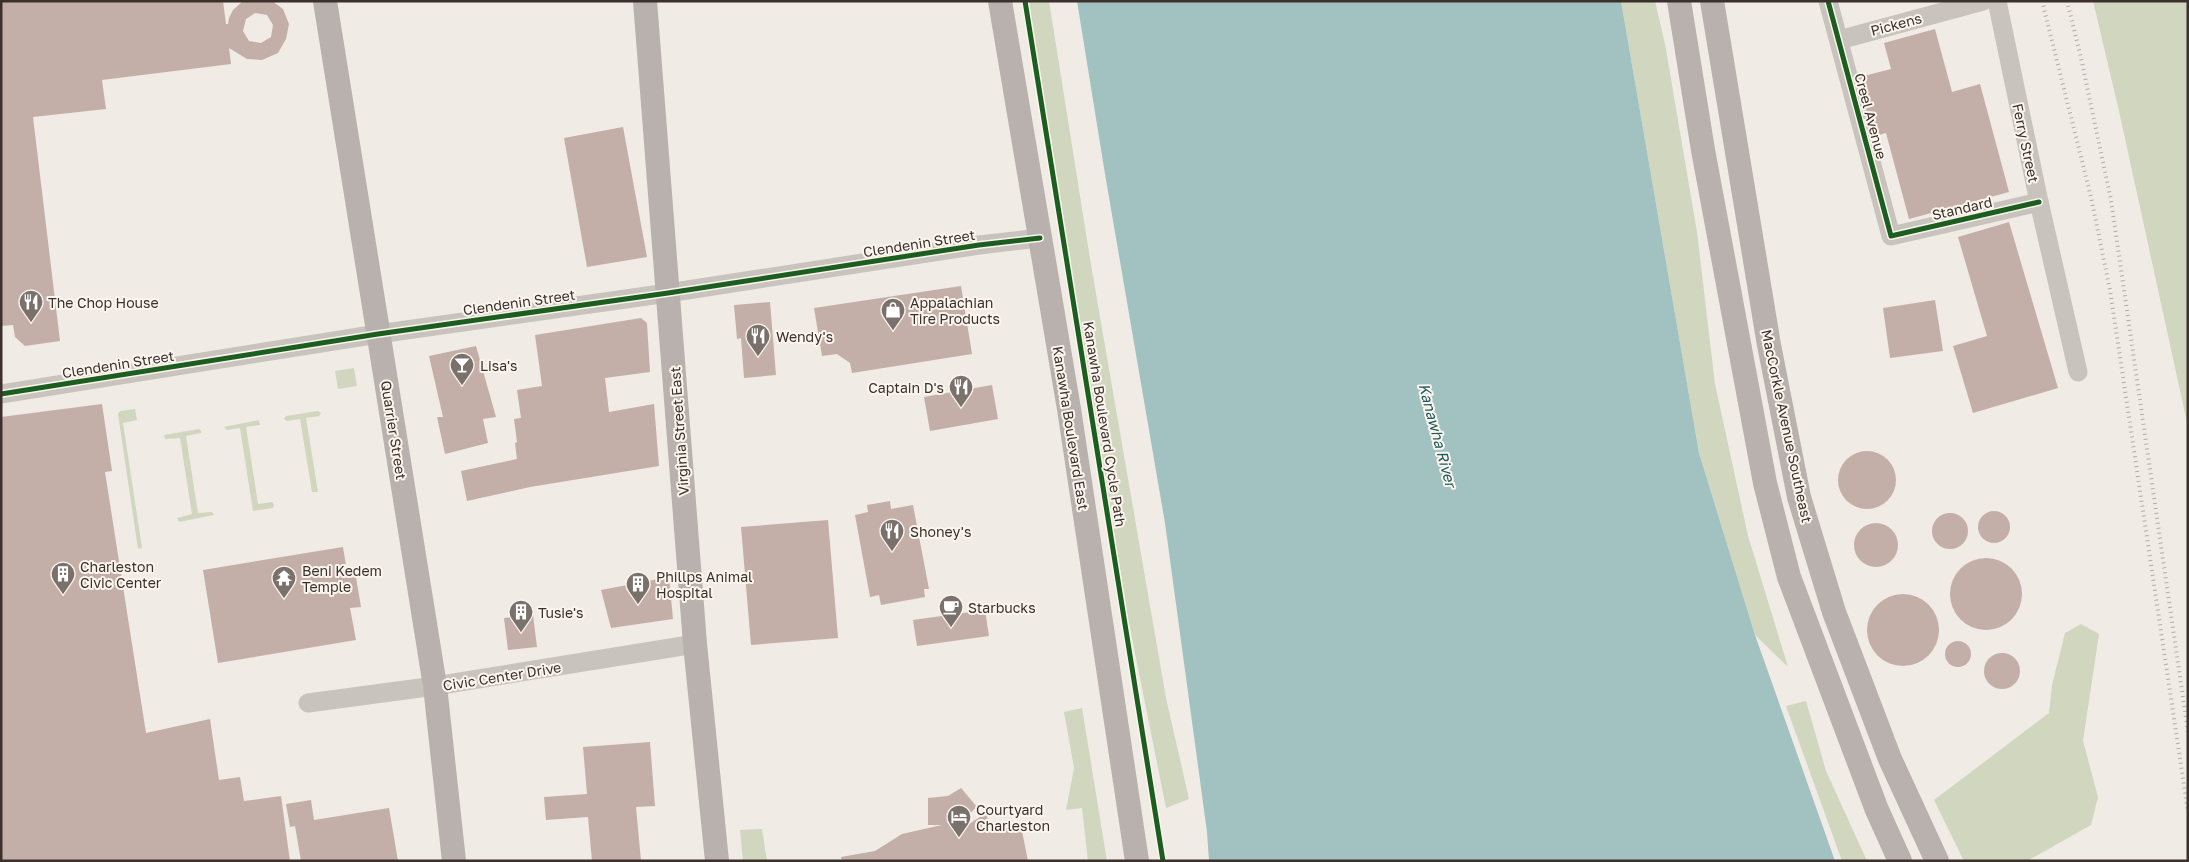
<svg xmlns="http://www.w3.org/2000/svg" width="2189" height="862" viewBox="0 0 2189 862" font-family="'Golos Text',sans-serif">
	<rect width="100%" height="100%" fill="#f0ebe5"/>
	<g fill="#d1d6bf">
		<polygon points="1028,1 1049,1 1091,265 1166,698 1189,799 1166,808 1128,618"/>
		<polygon points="1621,1 1655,1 1665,44 1697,232 1715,384 1748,536 1788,667 1755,635 1699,453"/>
		<polygon points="2093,1 2188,1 2188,427 2119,111"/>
		<polygon points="354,368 357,386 338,389 335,371"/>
		<polygon points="135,409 137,420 123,423 142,548 138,549 118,414 120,411"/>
		<polygon points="318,411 321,413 319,416 306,418 318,492 312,492 300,419 287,421 284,419 286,416"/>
		<polygon points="259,420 260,425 246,427 258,504 272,502 274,505 273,508 253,511 240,428 227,430 224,427"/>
		<polygon points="199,429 201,431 201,433 186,436 198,513 212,512 214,515 179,522 177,518 192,514 180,438 165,439 164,435"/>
		<polygon points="2081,624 2099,634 2083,741 2098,797 2091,825 2027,861 1964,861 1934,800 2049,713 2052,685 2065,633"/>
		<polygon points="1806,701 1826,771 1867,861 1842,861 1786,706"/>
		<polygon points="1082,708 1107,861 1088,861 1082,808 1066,810 1074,768 1064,712"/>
		<polygon points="762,829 767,861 743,861 740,830"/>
	</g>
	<polygon fill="#a1c2c1" points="1077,1 1621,1 1699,453 1755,635 1835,861 1209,861 1207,832 1165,523 1105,174"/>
	<g fill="#c3afa7" fill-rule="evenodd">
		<path d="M1 1H223L226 24H228L229 18 233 10 243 1H272L283 9 289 24 286 39 278 53 262 60 247 59 229 48 231 64 102 80 106 109 33 117 60 341 25 346 15 337 13 325 1 326ZM255 13 267 15 273 25 271 37 261 43 249 41 243 31 246 19Z"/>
		<polygon points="1935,29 1952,92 1980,84 2009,192 1909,219 1886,133 1872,137 1856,78 1891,69 1884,43"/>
		<polygon points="623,127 647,257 587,267 564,138"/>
		<polygon points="2009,222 2058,388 1973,413 1953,346 1987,336 1958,237"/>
		<polygon points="961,286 972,354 852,373 850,363 837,354 822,356 814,308"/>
		<polygon points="1935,300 1943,351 1890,358 1883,308"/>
		<polygon points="770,302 776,375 744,378 741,338 737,339 734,305"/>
		<polygon points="641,318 647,323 650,372 605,378 609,412 654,404 659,466 530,487 467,501 461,471 517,459 515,443 517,442 514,419 521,418 517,390 542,386 535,335"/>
		<polygon points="476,346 496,417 483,419 488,443 445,454 437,417 443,417 429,356"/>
		<polygon points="992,385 998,419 930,431 924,397"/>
		<polygon points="102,404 112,471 105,472 146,733 210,719 219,780 240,777 244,801 281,796 290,861 1,861 1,417"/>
		<circle cx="1867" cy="480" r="29"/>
		<polygon points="890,501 891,509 913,505 929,589 924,589 925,597 881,605 879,595 870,597 855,515 868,512 867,505"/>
		<circle cx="1994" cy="527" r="16"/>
		<circle cx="1950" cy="531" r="18"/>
		<polygon points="828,520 838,638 751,645 741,527"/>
		<circle cx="1876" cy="545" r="22"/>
		<polygon points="343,547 348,578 356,577 361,607 350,608 356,640 218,663 203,570"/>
		<circle cx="1986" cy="594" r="36"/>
		<polygon points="669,577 673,619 611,628 601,590"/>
		<circle cx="1903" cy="630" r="36"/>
		<polygon points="985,610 989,636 917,646 913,620"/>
		<polygon points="533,615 537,647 508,650 504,618"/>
		<circle cx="1958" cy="654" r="13"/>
		<circle cx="2002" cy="671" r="18"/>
		<polygon points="650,742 655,806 636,807 641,861 592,861 588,817 546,820 544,797 587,794 583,747"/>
		<polygon points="961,788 977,807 969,814 950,822 951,827 969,824 986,813 991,831 1021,826 1028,861 842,861 841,857 875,851 902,834 942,825 928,825 928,798 948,796"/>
		<polygon points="311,800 314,820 389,808 398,861 301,861 295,826 290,827 286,804"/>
	</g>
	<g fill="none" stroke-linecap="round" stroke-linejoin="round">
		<g stroke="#c9c3be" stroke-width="19">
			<polyline points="1828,1 1891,236 2039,202"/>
			<polyline points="1997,1 2039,202 2078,372"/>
			<polyline points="1839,40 1983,1"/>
			<polyline points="1,394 378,334 668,293 979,245 1040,238"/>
			<polyline points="308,703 435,686 695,644"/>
		</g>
		<g stroke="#b8b1ad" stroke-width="24">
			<polyline points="325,1 435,686 454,861"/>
			<polyline points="645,1 695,644 717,861"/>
			<polyline points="1000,1 1069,409 1137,861"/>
			<polyline points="1679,1 1703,150 1765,483 1789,577 1877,810 1900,861"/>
			<polyline points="1712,1 1769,345 1799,497 1834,612 1890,759 1937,861"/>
		</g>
		<g stroke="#b1aca8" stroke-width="4" stroke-dasharray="1 4" stroke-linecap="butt">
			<polyline points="2042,1 2091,197 2110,290 2188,812"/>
			<polyline points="2067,1 2081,58 2111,200 2188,732"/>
		</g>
		<defs>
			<g id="cycleway">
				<polyline points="1025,1 1163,861"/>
				<polyline points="1828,1 1891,236 2039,202"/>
				<polyline points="1,394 378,334 668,293 979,245 1040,238"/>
			</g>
		</defs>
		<use href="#cycleway" stroke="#fbf5ee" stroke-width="8"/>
		<use href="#cycleway" stroke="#1b5e20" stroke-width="5"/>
	</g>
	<defs>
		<symbol id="restaurant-pin" viewBox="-11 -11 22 30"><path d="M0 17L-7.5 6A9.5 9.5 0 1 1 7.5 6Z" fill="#7a716c" stroke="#fbf5ee"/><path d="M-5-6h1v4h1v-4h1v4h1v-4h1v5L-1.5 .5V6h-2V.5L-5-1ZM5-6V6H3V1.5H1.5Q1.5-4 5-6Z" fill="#fff"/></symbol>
		<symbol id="shop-pin" viewBox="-11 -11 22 30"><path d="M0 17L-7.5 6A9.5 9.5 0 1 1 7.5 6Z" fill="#7a716c" stroke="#fbf5ee"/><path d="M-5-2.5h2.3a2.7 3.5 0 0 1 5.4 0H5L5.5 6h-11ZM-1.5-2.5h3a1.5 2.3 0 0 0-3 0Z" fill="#fff"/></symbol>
		<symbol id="bar-pin" viewBox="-11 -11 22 30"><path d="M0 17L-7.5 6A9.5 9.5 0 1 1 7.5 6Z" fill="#7a716c" stroke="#fbf5ee"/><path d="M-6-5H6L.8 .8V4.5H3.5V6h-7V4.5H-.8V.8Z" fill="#fff"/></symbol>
		<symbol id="building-pin" viewBox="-11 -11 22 30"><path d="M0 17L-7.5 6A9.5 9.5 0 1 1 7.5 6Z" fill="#7a716c" stroke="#fbf5ee"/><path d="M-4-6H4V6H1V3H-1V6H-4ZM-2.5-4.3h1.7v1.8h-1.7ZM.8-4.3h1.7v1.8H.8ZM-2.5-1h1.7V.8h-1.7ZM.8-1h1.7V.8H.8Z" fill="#fff"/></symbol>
		<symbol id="temple-pin" viewBox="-11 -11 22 30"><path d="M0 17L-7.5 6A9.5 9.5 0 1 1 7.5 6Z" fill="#7a716c" stroke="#fbf5ee"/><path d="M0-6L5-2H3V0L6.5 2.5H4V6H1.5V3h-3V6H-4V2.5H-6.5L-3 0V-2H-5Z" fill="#fff"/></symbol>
		<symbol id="cafe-pin" viewBox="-11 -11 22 30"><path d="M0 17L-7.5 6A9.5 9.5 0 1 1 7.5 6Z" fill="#7a716c" stroke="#fbf5ee"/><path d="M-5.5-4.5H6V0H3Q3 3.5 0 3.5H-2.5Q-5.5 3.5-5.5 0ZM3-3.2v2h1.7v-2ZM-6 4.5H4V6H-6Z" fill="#fff"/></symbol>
		<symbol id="hotel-pin" viewBox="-11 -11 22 30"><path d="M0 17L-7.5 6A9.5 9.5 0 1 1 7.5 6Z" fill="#7a716c" stroke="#fbf5ee"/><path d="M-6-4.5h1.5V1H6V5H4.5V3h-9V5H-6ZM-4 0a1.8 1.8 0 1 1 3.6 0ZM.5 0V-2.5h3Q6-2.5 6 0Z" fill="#fff"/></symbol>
	</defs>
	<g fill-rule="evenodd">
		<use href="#restaurant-pin" x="17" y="288" width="28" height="38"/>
		<use href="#shop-pin" x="879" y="296" width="28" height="38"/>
		<use href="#restaurant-pin" x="744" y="322" width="28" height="38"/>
		<use href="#bar-pin" x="448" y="351" width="28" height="38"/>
		<use href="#restaurant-pin" x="947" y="373" width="28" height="38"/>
		<use href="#restaurant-pin" x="878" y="517" width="28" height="38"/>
		<use href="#building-pin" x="49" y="560" width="28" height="38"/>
		<use href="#temple-pin" x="270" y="564" width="28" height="38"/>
		<use href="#building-pin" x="624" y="570" width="28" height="38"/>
		<use href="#cafe-pin" x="937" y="593" width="28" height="38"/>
		<use href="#building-pin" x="507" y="598" width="28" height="38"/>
		<use href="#hotel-pin" x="945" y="803" width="28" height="38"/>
	</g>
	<g text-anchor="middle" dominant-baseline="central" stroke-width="4" stroke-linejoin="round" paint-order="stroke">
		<g font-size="14" fill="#3b302b" stroke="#fbf5ee">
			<text transform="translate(1896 24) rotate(-15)">Pickens</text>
			<text transform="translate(1871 116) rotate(75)">Creel Avenue</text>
			<text transform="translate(2026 143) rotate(78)">Ferry Street</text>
			<text transform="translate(1962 208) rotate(-13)">Standard</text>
			<text transform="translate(919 243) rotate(-9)">Clendenin Street</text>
			<text transform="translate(519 302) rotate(-8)">Clendenin Street</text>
			<text transform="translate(118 364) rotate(-9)">Clendenin Street</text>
			<text transform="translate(1105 424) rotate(81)">Kanawha Boulevard Cycle Path</text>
			<text transform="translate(1787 426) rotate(78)">MacCorkle Avenue Southeast</text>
			<text transform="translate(1071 428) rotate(81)">Kanawha Boulevard East</text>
			<text transform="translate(394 430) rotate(81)">Quarrier Street</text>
			<text transform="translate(679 431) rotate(-94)">Virginia Street East</text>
			<text transform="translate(502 676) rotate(-9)">Civic Center Drive</text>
		</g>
		<g font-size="14" fill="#3b302b" stroke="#fbf5ee" text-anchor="start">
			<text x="48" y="302">The Chop House</text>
			<text x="910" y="302">Appalachian<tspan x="910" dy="16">Tire Products</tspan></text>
			<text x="776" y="336">Wendy's</text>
			<text x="480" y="365">Lisa's</text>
			<text x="944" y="387" text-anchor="end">Captain D's</text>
			<text x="910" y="531">Shoney's</text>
			<text x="80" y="566">Charleston<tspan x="80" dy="16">Civic Center</tspan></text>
			<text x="302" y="570">Beni Kedem<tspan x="302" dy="16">Temple</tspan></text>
			<text x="656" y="576">Phillps Animal<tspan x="656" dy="16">Hospital</tspan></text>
			<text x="968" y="607">Starbucks</text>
			<text x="538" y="612">Tusie's</text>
			<text x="976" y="809">Courtyard<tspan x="976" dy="16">Charleston</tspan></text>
		</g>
		<g font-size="15" font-style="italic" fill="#1f5a5e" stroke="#fbf5ee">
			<text transform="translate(1438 435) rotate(75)">Kanawha River</text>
		</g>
	</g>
	<rect width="2189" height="862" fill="none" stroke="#3b302b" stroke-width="5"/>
</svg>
